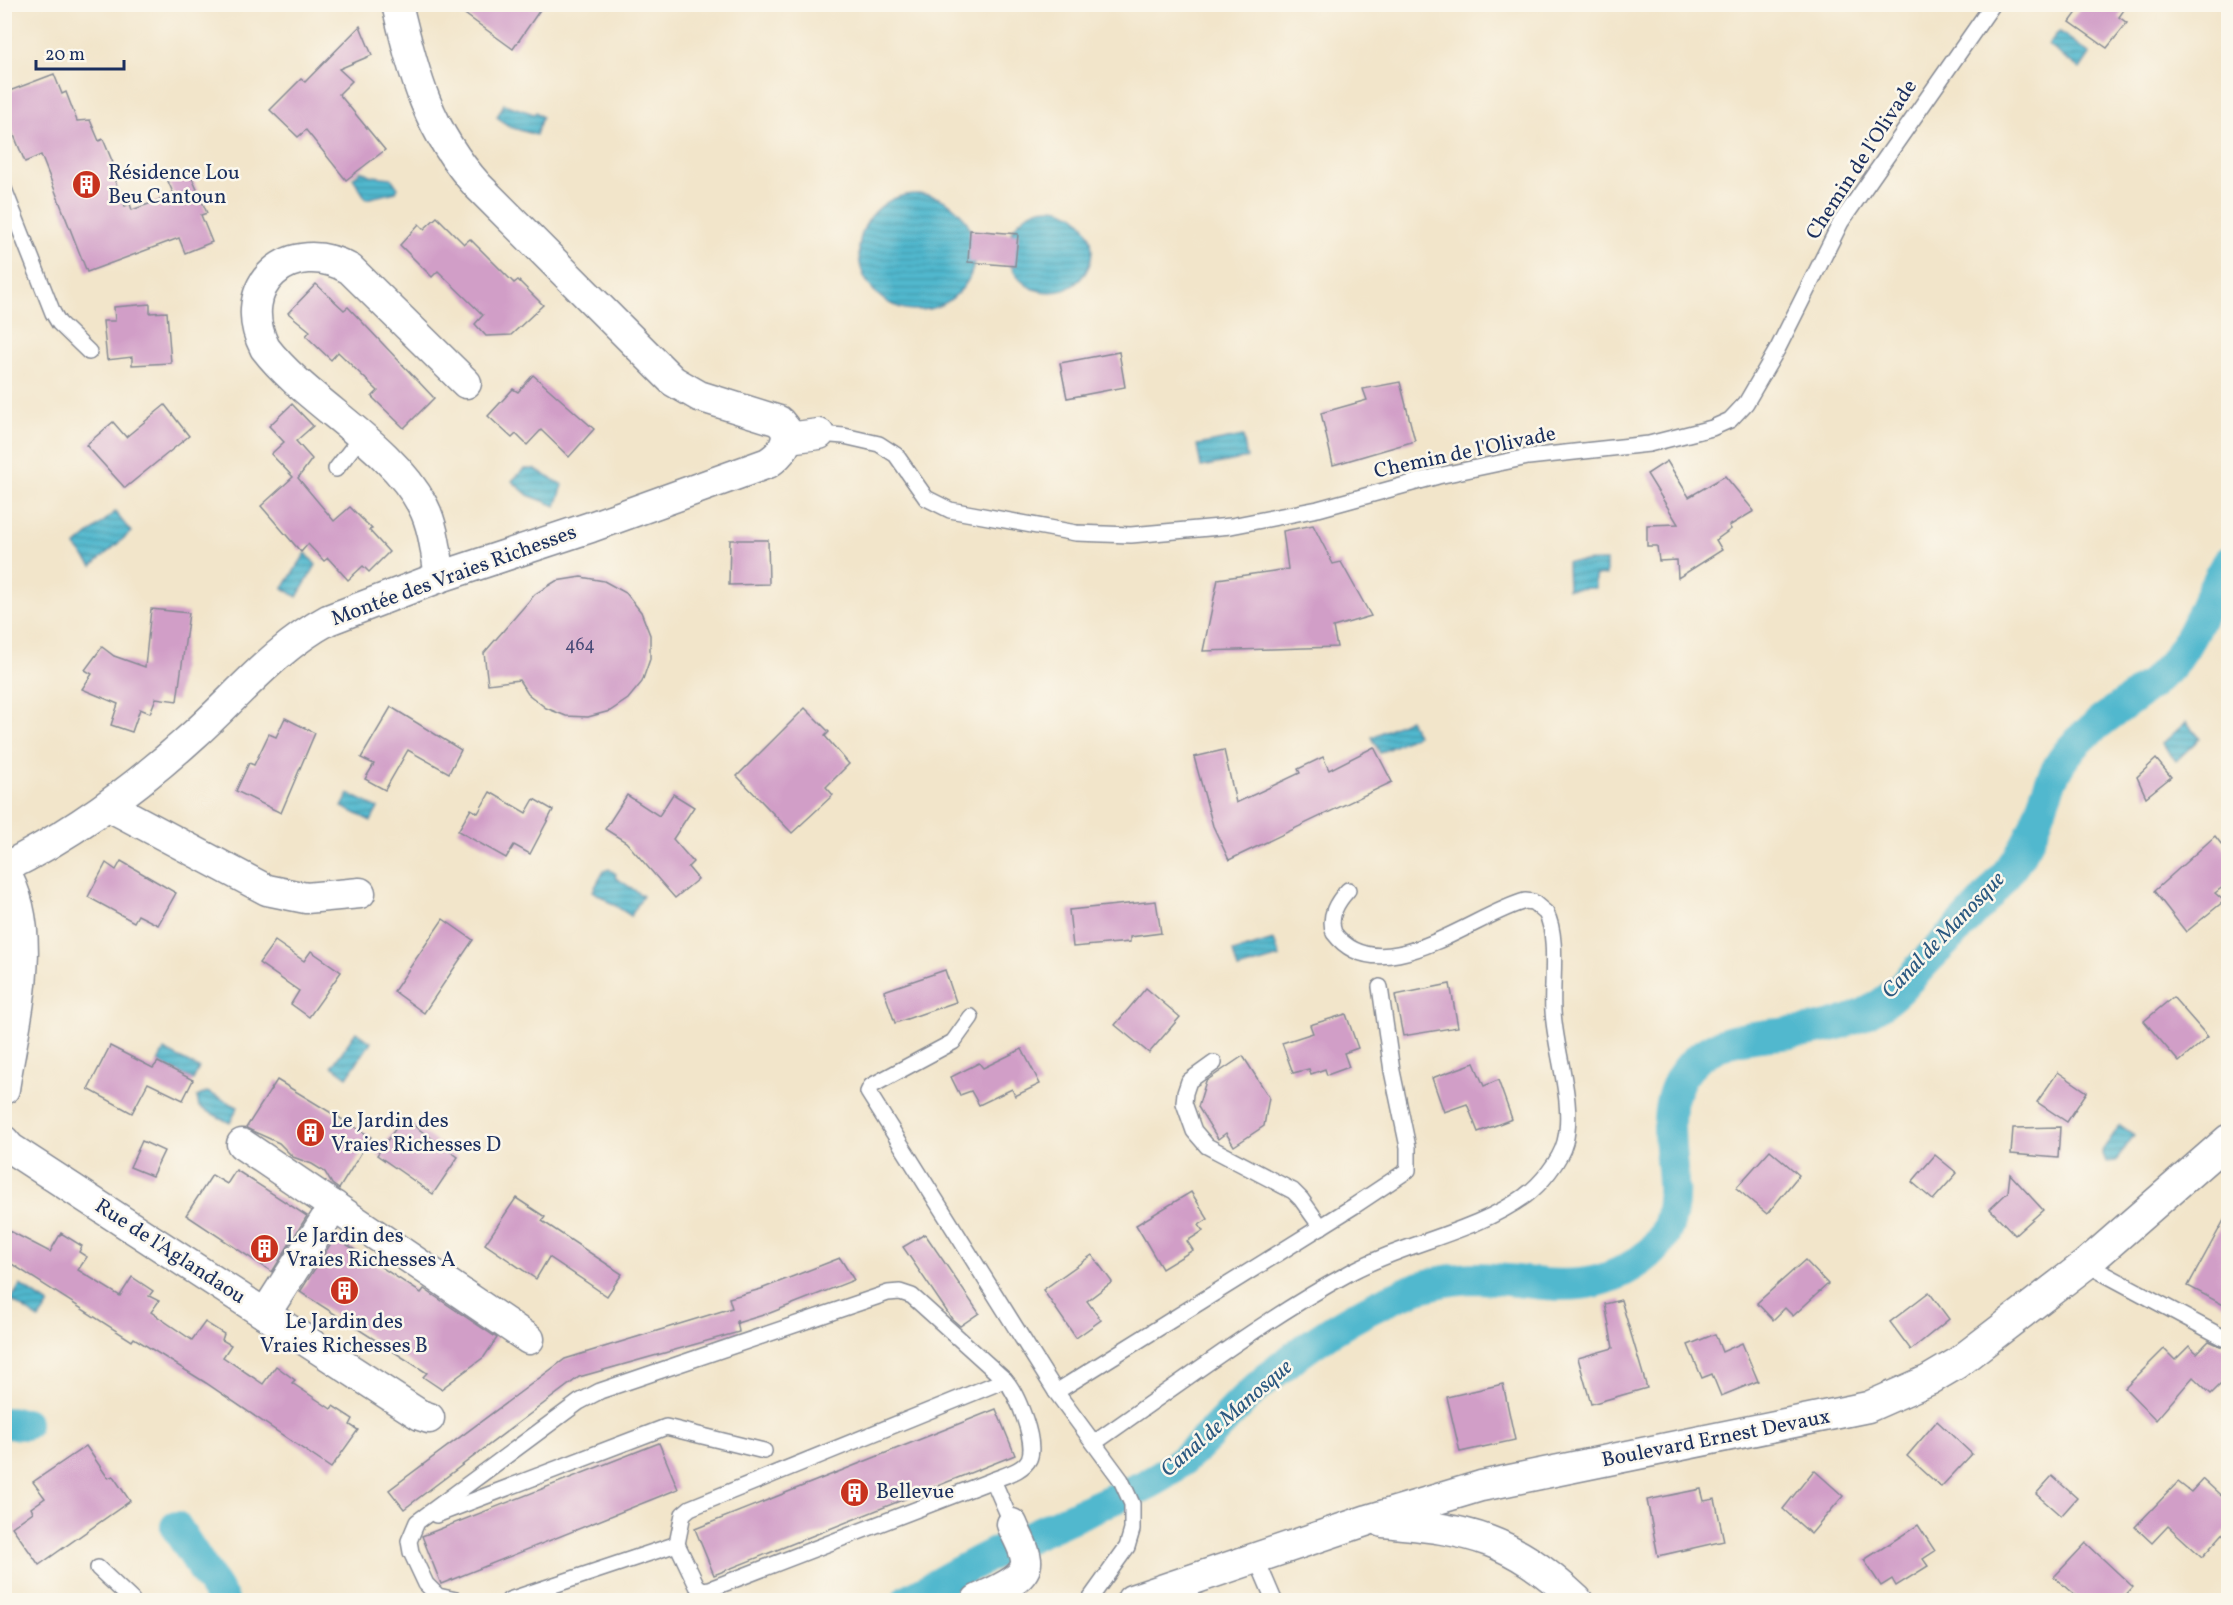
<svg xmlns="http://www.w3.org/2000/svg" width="2233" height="1605" viewBox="0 0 2233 1605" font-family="Vollkorn,serif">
	<defs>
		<pattern id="water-rules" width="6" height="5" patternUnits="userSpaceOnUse" patternTransform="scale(1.5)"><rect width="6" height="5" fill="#51b8ce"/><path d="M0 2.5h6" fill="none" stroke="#4296aa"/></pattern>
	</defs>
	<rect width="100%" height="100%" fill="#fbf7ec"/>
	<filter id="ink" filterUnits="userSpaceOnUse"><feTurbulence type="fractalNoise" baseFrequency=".0167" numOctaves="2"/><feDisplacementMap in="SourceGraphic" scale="12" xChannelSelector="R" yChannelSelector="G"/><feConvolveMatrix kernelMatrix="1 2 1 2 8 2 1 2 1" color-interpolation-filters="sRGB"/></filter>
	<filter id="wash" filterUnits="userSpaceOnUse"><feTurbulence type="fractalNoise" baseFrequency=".008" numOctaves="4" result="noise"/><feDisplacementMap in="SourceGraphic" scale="24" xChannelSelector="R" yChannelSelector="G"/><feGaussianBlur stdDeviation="1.35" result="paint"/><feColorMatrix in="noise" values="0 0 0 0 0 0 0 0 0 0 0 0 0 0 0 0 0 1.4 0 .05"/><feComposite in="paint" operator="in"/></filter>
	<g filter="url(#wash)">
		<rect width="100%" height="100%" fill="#f2e5ca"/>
		<g fill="url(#water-rules)" stroke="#367496" stroke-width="1.5">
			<polygon points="2059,31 2090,54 2080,69 2048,45"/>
			<polygon points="504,104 534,114 536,112 542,117 536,135 510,127 497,117"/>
			<polygon points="361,171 373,176 391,178 398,188 396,192 366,199 353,178"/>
			<circle cx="917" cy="252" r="58"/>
			<circle cx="1050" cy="250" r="42"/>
			<polygon points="1243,436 1247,458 1201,467 1197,445"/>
			<polygon points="524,469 534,469 563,485 556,506 528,495 512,481"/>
			<polygon points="115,512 131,532 92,566 75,546"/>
			<polygon points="306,553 316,565 297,597 283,588"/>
			<polygon points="1606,561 1606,575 1595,576 1595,588 1568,589 1567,562"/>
			<polygon points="1410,719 1417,735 1380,753 1372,737"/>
			<polygon points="2186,722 2200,738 2176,761 2162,744"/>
			<polygon points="349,794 378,808 371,821 342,807"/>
			<polygon points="609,869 616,874 615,877 643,896 631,916 593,891 604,871"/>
			<polygon points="1274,940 1280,957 1238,969 1233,952"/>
			<polygon points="356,1032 371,1042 347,1077 332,1066"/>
			<polygon points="164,1050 199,1068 193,1080 158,1062"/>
			<polygon points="207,1092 238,1107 230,1123 199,1107 197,1097"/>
			<polygon points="2120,1125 2134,1135 2116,1161 2106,1162 2102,1151"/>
			<polygon points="20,1285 49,1304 39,1319 11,1300"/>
		</g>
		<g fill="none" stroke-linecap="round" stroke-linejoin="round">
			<g stroke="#51b8ce" stroke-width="32">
				<polyline points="4,1423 25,1424"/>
				<polyline points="176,1527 223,1600"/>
				<path d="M908 1600C940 1583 972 1563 1005 1548 1040 1531 1077 1515 1113 1499 1127 1493 1142 1488 1155 1480 1198 1455 1226 1414 1263 1382 1303 1348 1353 1314 1402 1294 1425 1284 1448 1279 1473 1278 1535 1278 1583 1302 1641 1260 1711 1210 1637 1126 1689 1067 1715 1037 1753 1037 1790 1033 1823 1030 1857 1022 1884 1002 1901 990 1915 972 1930 957 1963 924 2001 887 2025 846 2042 817 2045 782 2066 755 2094 719 2140 699 2170 666 2197 636 2206 595 2228 562"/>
			</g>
		</g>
		<g id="blocks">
			<g fill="#d19ec7">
				<polygon points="451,4 544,4 513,49"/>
				<polygon points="2083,4 2128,4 2119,17 2127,23 2107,48 2070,22"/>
				<polygon points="360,26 372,55 339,69 352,81 339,94 385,150 346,180 306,130 298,137 270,110 301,79 305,82"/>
				<polygon points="54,74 62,94 66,92 77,121 90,120 99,141 103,139 113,163 108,164 125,206 130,204 132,210 174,195 167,179 189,171 207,213 201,215 212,242 185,253 179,238 87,272 41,155 25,162 4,111 4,93"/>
				<polygon points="437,217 464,244 470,239 514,283 518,280 543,305 511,335 486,336 475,324 483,315 438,271 432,277 400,245 419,224 424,229"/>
				<polygon points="970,230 1018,234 1015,266 968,262"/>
				<polygon points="316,284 344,310 348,307 434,398 404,428 372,397 378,391 338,352 331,360 306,336 310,331 288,313"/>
				<polygon points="150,304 150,313 167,312 171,363 132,365 132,357 107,360 103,321 115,321 114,307"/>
				<polygon points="1119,352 1125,387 1067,398 1060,363"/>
				<polygon points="533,375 594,429 569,457 541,430 527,445 516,434 512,438 488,416 513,389 518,392"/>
				<polygon points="1400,382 1415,441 1333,465 1321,413 1367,400 1363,389"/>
				<polygon points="292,404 313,426 296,441 312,459 298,478 334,521 350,507 372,529 369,530 389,552 369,572 363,566 348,580 328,558 324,561 308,544 301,552 261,506 293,477 271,454 284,442 269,426"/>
				<polygon points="165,405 189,436 125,488 86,445 113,422 126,437"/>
				<polygon points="1667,461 1689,497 1725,476 1754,511 1729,526 1731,529 1716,540 1722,550 1678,578 1677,560 1659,561 1657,546 1647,546 1647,525 1678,524 1647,474"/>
				<polygon points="1313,525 1333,564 1341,562 1371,616 1333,627 1337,647 1203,651 1218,579 1288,569 1283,531"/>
				<polygon points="730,540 768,540 769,584 729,585"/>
				<polygon points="581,577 604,581 626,593 641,612 650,635 650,659 642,682 628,699 610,711 588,717 566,716 546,708 528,694 519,680 488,684 484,653 535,594 556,581"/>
				<polygon points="151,609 189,613 177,701 156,698 150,713 140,709 132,732 111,725 118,704 82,689 92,674 85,670 102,647 114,656 145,667"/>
				<polygon points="391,707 461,750 449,773 408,750 385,790 365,779 374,764 361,758"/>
				<polygon points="805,708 829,732 825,736 849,764 826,787 833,795 792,833 737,776"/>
				<polygon points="285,718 315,733 281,813 236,791 249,763 254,765 269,734 276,737"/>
				<polygon points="1374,747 1392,782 1229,860 1213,826 1194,757 1224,750 1236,803 1300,773 1298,769 1323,757 1329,770"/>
				<polygon points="2156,759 2171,777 2146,797 2137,777"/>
				<polygon points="490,792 526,813 534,799 553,810 530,854 514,845 506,858 458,831 471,809 478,813"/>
				<polygon points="673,794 694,807 673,839 693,862 688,867 698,879 675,898 626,842 605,829 627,795 659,816"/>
				<polygon points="2215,836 2229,854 2229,882 2215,893 2224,901 2186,932 2154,891"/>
				<polygon points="121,861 176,893 158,925 138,915 134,922 88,897 106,863 116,870"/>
				<polygon points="1156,901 1161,933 1130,937 1130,942 1073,947 1069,910"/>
				<polygon points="443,919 473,940 424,1013 394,991"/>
				<polygon points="275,941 304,961 311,951 341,972 309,1017 291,1004 299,991 259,963"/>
				<polygon points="945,970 956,1002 895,1023 884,991"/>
				<polygon points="1450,984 1458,1027 1403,1036 1395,995"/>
				<polygon points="1146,988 1180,1017 1149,1053 1115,1025"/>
				<polygon points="2173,997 2208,1037 2179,1062 2144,1021"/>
				<polygon points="1346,1014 1358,1048 1344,1053 1349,1067 1327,1075 1325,1069 1311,1074 1309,1069 1293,1073 1282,1043 1313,1033 1310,1025"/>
				<polygon points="110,1046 153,1068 158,1062 193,1080 183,1100 148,1083 132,1113 88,1089"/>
				<polygon points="1022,1049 1040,1084 1015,1096 1012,1089 979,1105 971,1091 960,1095 951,1077 979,1063 983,1068"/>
				<polygon points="1243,1056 1269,1097 1264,1126 1234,1146 1226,1133 1218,1139 1198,1107 1206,1081"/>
				<polygon points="1474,1063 1484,1086 1498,1080 1512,1119 1478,1132 1467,1104 1444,1112 1432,1078"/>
				<polygon points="2058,1072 2087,1092 2067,1122 2037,1102"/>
				<polygon points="277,1080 371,1137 339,1189 332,1184 325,1172 312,1164 293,1157 279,1143 246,1128"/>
				<polygon points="403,1118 458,1157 433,1194 377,1155"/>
				<polygon points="2060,1127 2058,1158 2011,1154 2013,1128"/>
				<polygon points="142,1141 164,1151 152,1176 130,1167"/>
				<polygon points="1770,1150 1799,1175 1767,1214 1736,1188"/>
				<polygon points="1935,1155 1957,1173 1933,1200 1912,1182"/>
				<polygon points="236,1170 307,1216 272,1272 186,1215 212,1175 227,1184"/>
				<polygon points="2010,1174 2043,1210 2015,1235 1990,1209 2008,1192"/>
				<polygon points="1191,1192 1208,1219 1199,1225 1203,1231 1187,1241 1193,1250 1162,1269 1136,1225"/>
				<polygon points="516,1198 545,1217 542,1221 622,1274 607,1296 549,1257 536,1279 485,1244"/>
				<polygon points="2229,1211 2229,1308 2188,1286"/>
				<polygon points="4,1228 50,1252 61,1233 82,1246 79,1252 87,1257 78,1270 120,1296 132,1277 153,1291 149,1296 159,1301 151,1312 192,1340 205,1322 224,1334 222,1340 231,1345 223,1357 263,1384 276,1366 295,1380 292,1383 331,1409 333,1406 353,1419 350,1425 358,1430 331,1468 206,1383 134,1338 132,1341 4,1259"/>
				<polygon points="925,1234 979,1313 960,1326 952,1319 903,1247"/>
				<polygon points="335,1237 421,1293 424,1289 497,1338 484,1357 441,1389 423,1377 427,1373 300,1292"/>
				<polygon points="1092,1255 1112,1282 1087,1301 1101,1320 1076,1338 1043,1290"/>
				<polygon points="840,1258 854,1280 770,1313 737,1323 737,1320 739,1332 579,1377 404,1509 389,1490 565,1359 732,1308 729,1298 761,1289"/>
				<polygon points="1805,1260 1828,1284 1793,1316 1785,1308 1773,1320 1757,1303"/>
				<polygon points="1929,1292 1949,1319 1911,1350 1890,1322"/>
				<polygon points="1621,1300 1647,1388 1591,1404 1578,1358 1613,1348 1605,1304"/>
				<polygon points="1715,1334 1722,1352 1742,1343 1758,1381 1721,1396 1712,1374 1702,1378 1688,1345"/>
				<polygon points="2209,1341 2229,1350 2229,1376 2211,1394 2193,1377 2156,1420 2125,1388 2164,1349 2175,1360 2189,1346 2197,1353"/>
				<polygon points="1503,1384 1515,1440 1460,1452 1447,1397"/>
				<polygon points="996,1409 1015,1455 714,1575 695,1529"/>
				<polygon points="1937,1421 1972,1454 1941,1487 1907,1456"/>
				<polygon points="659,1443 678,1489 441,1584 422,1536"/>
				<polygon points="86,1446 108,1478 113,1476 130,1501 39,1565 12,1527 33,1512 31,1508 45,1498 33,1482"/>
				<polygon points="1814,1470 1843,1496 1811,1534 1783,1509"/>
				<polygon points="2052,1476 2077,1498 2061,1516 2036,1494"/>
				<polygon points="2203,1479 2229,1503 2229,1527 2202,1557 2168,1526 2152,1543 2135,1527 2178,1482 2191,1492"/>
				<polygon points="1701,1489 1704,1501 1715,1499 1724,1541 1658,1556 1647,1500"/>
				<polygon points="1918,1525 1935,1551 1923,1559 1928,1566 1896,1586 1892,1579 1881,1586 1864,1560"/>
				<polygon points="2086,1543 2133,1587 2121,1600 2080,1600 2054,1577"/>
			</g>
		</g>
	</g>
	<g filter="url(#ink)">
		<use href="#blocks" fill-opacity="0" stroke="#868a94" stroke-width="1.5"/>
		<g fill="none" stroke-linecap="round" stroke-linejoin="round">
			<defs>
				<g id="lane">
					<polyline points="4,189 53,313 59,323 89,352"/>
					<polyline points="819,434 844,436 879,444 896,455 926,498 950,510 1076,533 1131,535 1231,526 1318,509 1438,476 1528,457 1649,444 1712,428 1730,420 1746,403 1778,348 1841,222 1993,4"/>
					<polyline points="336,469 361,437"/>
					<polyline points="971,1017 953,1042 871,1086 868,1092 1056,1392 1121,1480 1132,1504 1132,1530 1127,1547 1089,1600"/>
					<polyline points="1214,1063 1189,1081 1185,1093 1184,1103 1194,1131 1207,1146 1293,1191 1301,1199 1321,1227"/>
					<polyline points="2086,1264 2228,1340"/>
					<polyline points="1056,1392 1354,1206 1408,1170 1408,1147 1392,1071 1380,987"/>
					<path d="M1094 1443C1178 1385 1261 1321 1351 1272 1407 1242 1473 1233 1525 1196 1541 1184 1560 1161 1565 1142 1575 1102 1555 1052 1553 1011 1551 984 1559 937 1546 913L1533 902 1525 901C1473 915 1380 994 1334 933 1328 916 1337 902 1348 890"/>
					<polyline points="993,1480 1012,1524"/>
					<polyline points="436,1515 666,1427 764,1451"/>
					<polyline points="677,1544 683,1514 690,1508 1005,1380"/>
					<polyline points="1256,1558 1274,1600"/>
					<polyline points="98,1568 132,1600"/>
					<path d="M456 1600 438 1596 426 1584 411 1552 409 1541 417 1522 579 1402 600 1391 888 1293 900 1292 912 1296 1005 1380C1017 1393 1037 1442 1029 1459 1023 1471 1005 1475 993 1480L710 1589 703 1590 697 1586 677 1544 509 1600"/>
				</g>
				<g id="street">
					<polyline points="788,438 819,434"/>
					<path d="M440 577C436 553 434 527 423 506 391 444 306 402 265 348 233 285 291 235 350 269L466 383"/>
					<polyline points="109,806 267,890 306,898 360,893"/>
					<path d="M4 868C75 833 138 786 196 733 239 694 276 648 328 620L440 577 591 527 768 463C780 455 788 446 787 431L779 421 699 396 673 381 478 186C428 130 414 76 397 4"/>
					<path d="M4 871C41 933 14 1021 4 1089"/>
					<polyline points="4,1141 10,1148 420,1415 429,1418"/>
					<polyline points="242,1144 529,1339"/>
					<polyline points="265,1314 334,1206"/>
					<path d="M1383 1522C1472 1530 1510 1538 1577 1600"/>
					<path d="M977 1600C992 1592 1028 1580 1026 1560 1025 1548 1016 1535 1012 1524"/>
					<polyline points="1132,1600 1368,1520 1481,1486 1868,1407 1929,1380 1956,1364 2086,1264 2228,1140"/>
				</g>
			</defs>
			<use href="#lane" stroke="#868a94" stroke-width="18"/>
			<use href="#street" stroke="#868a94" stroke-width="33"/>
			<use href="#lane" stroke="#fff" stroke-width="15"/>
			<use href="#street" stroke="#fff" stroke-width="30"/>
		</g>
	</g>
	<defs>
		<symbol id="building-disc" viewBox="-11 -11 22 22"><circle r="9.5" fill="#c8321e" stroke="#fbf7ec"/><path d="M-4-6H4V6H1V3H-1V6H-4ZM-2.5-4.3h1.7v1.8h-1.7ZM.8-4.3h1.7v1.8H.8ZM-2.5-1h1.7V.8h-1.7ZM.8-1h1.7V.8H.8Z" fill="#fff"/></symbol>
	</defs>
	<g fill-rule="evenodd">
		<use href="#building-disc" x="70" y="168" width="33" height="33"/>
		<use href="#building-disc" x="294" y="1116" width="33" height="33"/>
		<use href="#building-disc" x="248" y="1232" width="33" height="33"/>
		<use href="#building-disc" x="328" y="1274" width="33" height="33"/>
		<use href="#building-disc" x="838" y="1476" width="33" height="33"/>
	</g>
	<g text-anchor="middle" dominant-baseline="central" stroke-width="5" stroke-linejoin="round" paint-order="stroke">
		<g font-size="18" fill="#484b78">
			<text x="580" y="645">464</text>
		</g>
		<g font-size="21" fill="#1b2f5e" stroke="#fbf7ec">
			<text transform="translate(1862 160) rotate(-57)">Chemin de l'Olivade</text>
			<text transform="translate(1465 453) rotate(-12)">Chemin de l'Olivade</text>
			<text transform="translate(454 576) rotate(-20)">Montée des Vraies Richesses</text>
			<text transform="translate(170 1252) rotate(33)">Rue de l'Aglandaou</text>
			<text transform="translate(1716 1439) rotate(-11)">Boulevard Ernest Devaux</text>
		</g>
		<g font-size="21" fill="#1b2f5e" stroke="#fbf7ec" text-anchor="start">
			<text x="108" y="173">Résidence Lou<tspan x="108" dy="24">Beu Cantoun</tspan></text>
			<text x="331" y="1121">Le Jardin des<tspan x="331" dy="24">Vraies Richesses D</tspan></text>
			<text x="286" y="1236">Le Jardin des<tspan x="286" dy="24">Vraies Richesses A</tspan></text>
			<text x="344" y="1322" text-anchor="middle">Le Jardin des<tspan x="344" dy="24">Vraies Richesses B</tspan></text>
			<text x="876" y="1492">Bellevue</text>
		</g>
		<g font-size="22" font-style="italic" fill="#2b5880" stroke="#fbf7ec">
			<text transform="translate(1944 936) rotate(-46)">Canal de Manosque</text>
			<text transform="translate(1227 1419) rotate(-41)">Canal de Manosque</text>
		</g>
	</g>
	<rect width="2233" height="1605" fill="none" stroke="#fbf7ec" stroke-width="24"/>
	<path d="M36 60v9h88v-9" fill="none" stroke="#1b2f5e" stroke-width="3"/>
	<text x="45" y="60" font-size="18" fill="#1b2f5e" stroke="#fbf7ec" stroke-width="4.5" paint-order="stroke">20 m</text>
</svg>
